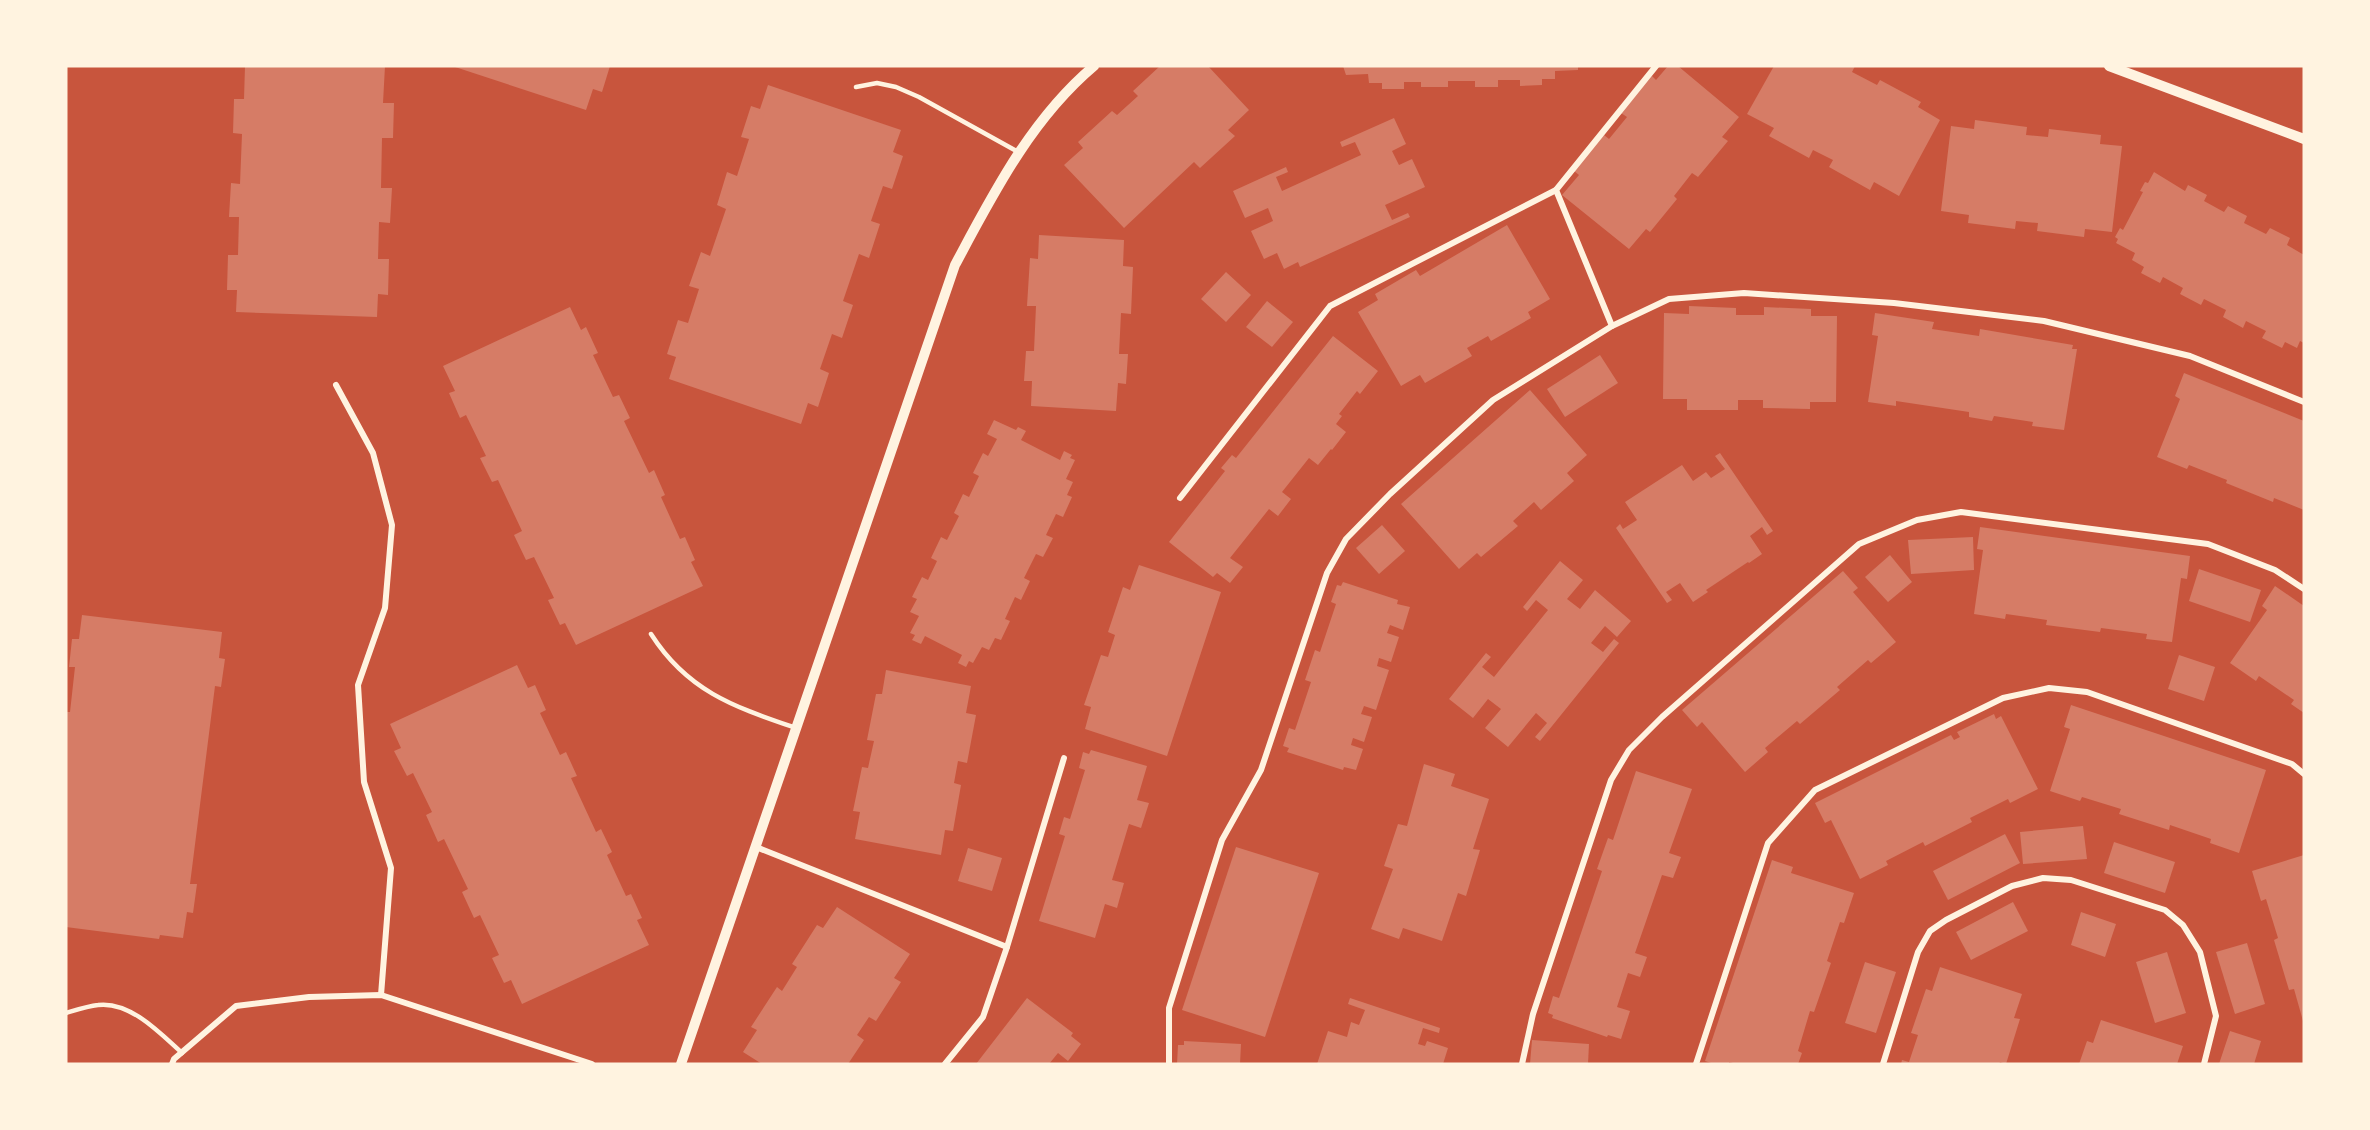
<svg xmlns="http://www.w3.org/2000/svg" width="2370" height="1130" viewBox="0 0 2370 1130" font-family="'Nunito Sans',sans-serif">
	<rect width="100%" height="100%" fill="#c8553d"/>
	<g fill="#d67c66">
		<polygon points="245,66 385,66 383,103 394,103 393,138 382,138 381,188 392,188 390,223 379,222 378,259 389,259 388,295 378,294 377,317 236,312 237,290 227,290 228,255 238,255 239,217 229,217 231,183 240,184 242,134 233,133 234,99 244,99"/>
		<polygon points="452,66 610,66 602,92 593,89 586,110"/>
		<polygon points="1160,66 1208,66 1249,110 1228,130 1235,136 1200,168 1194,162 1124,228 1064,165 1083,148 1078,142 1112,111 1117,115 1138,96 1133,91"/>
		<polygon points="1343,66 1578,66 1578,70 1555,71 1555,79 1542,79 1542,85 1520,86 1520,80 1498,80 1498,87 1475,87 1475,81 1448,81 1448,87 1421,87 1421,82 1404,82 1404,89 1382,89 1382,83 1369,83 1368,74 1346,75"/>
		<polygon points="1668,66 1678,66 1739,117 1722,137 1728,141 1698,177 1692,173 1674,196 1677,199 1650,232 1646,229 1629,249 1562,195 1579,175 1574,171 1604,135 1609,139 1627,117 1621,113 1652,76 1656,80"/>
		<polygon points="1774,66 1855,66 1852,72 1877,85 1880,80 1921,102 1918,107 1940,120 1899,196 1874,182 1870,190 1829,167 1833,160 1813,150 1809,158 1769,136 1774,128 1747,114"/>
		<polygon points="768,85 901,130 893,152 903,156 892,189 883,186 871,221 880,224 869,258 859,254 843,301 853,305 842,338 832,334 820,369 829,373 818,407 808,403 801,424 669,379 676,357 667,354 678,320 688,323 699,289 689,286 701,252 710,256 726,209 717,205 727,172 737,176 749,139 741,137 751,106 760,109"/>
		<polygon points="1394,118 1406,144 1392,151 1399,165 1412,159 1425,187 1385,205 1392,220 1408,213 1410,217 1300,267 1298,262 1284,269 1277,253 1264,259 1251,231 1273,221 1268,208 1245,218 1233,191 1286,167 1288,172 1276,177 1282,191 1361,155 1355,142 1342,147 1340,142"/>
		<polygon points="1975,120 2027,127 2026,135 2048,137 2049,129 2101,135 2100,144 2122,146 2112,232 2085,229 2084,237 2037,231 2038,223 2016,221 2015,229 1968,223 1969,215 1941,211 1951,126 1974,129"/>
		<polygon points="2154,172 2185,191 2188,185 2207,195 2204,201 2224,212 2228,206 2247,216 2244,223 2266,234 2270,228 2290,238 2287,245 2304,255 2304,343 2300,341 2297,348 2285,342 2282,348 2262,338 2266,331 2246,321 2243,328 2223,317 2226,310 2204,299 2201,305 2180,294 2183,288 2163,277 2160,283 2141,273 2144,267 2132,260 2135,253 2116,243 2118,239 2115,237 2120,228 2123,230 2143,192 2140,191 2145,182 2148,183"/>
		<polygon points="1507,225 1550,299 1528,312 1531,318 1491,341 1488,336 1467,348 1472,356 1425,383 1420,375 1401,386 1358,312 1378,300 1375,294 1416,270 1420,276"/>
		<polygon points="1039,235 1124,240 1123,266 1133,267 1131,314 1121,313 1119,354 1128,354 1126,384 1118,383 1116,411 1031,406 1032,381 1024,381 1026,351 1034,351 1036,306 1027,306 1030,258 1038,259"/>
		<polygon points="1226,272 1251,295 1226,322 1201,299"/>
		<polygon points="1267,301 1293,322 1272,347 1246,327"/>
		<polygon points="1689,306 1736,308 1736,315 1764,315 1764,307 1811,309 1811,316 1837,316 1836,402 1810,402 1810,409 1763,408 1763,400 1738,400 1738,410 1687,410 1687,399 1663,399 1664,313 1689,314"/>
		<polygon points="570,307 581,330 586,327 598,353 593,355 613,397 619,395 630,418 624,421 649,473 654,470 665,495 661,497 680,539 685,537 695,560 691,562 703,586 576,645 565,623 560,625 548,600 554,598 534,557 526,560 514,535 522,531 498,480 492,482 480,458 486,456 466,415 460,418 449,393 455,391 443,366"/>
		<polygon points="1875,313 1934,322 1932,329 1979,336 1980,329 2073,345 2072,349 2077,349 2064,430 2032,426 2033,422 1994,416 1992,421 1969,417 1969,412 1896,401 1896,406 1868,402 1878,336 1872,335"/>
		<polygon points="1333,336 1378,371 1360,394 1357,391 1339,414 1342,416 1336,424 1346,432 1332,450 1331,449 1318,465 1309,458 1282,492 1291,499 1278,516 1269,509 1230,558 1243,567 1230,583 1217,573 1213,577 1169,542 1225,471 1221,468 1232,455 1236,458"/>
		<polygon points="1600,355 1618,383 1565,417 1547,389"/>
		<polygon points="2184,373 2304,421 2304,510 2274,498 2273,502 2226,483 2227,480 2189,465 2187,469 2157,457 2180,399 2175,396"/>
		<polygon points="1530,390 1587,455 1567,473 1574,481 1541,510 1534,502 1513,521 1518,526 1481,557 1477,553 1459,569 1401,504"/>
		<polygon points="994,420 1016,430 1018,427 1026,431 1021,440 1060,460 1064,451 1072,455 1070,458 1075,460 1066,479 1073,482 1067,495 1072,497 1063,517 1056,514 1046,535 1053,538 1043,557 1036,554 1024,578 1030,581 1021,600 1015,597 1005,619 1010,621 1001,640 995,638 989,650 982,647 973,663 969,661 966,667 958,663 962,655 925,636 921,644 912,640 915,635 910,633 919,616 910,612 917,599 912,597 922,577 928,580 937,561 931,558 941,537 947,540 959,516 954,513 963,494 969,497 979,476 973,473 983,453 988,456 997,439 987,434"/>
		<polygon points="1720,453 1773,531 1767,535 1762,527 1750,536 1762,554 1749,563 1748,562 1706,590 1708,592 1693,602 1680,583 1666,592 1672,600 1667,603 1616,528 1620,524 1623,529 1637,520 1625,502 1682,465 1693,481 1706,472 1711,478 1725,469 1715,456"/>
		<polygon points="1382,525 1405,551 1379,574 1356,548"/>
		<polygon points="1980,527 2190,556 2187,579 2181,578 2172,642 2146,639 2147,634 2101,628 2100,632 2046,625 2047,620 2006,614 2005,619 1974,614 1983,550 1977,549"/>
		<polygon points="1973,537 1974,570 1911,574 1908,540"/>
		<polygon points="1890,555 1912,582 1888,602 1865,577"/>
		<polygon points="1560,561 1583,580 1567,599 1580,609 1595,590 1631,621 1617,637 1605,626 1591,643 1603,652 1614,639 1619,643 1540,741 1535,737 1547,723 1536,713 1508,747 1485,728 1501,709 1488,699 1473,718 1449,699 1486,653 1491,657 1482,667 1494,677 1548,610 1536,600 1527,611 1523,607"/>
		<polygon points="1139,565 1221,592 1167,756 1085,729 1091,707 1084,705 1101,655 1108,657 1115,635 1108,632 1123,587 1130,590"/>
		<polygon points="2199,569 2261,590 2250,622 2189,601"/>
		<polygon points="1843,571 1858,588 1853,592 1896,642 1871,663 1868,660 1837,687 1840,690 1800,724 1797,721 1765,748 1768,752 1745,772 1702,722 1697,727 1682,710"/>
		<polygon points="1343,582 1398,600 1397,604 1410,607 1403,630 1390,625 1387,633 1399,637 1391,662 1379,658 1377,666 1389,670 1376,710 1364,706 1361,714 1372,717 1364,742 1353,738 1351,745 1363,749 1356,770 1344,767 1343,770 1287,752 1289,748 1283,746 1289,728 1295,730 1311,682 1305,680 1315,650 1320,652 1336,604 1331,602 1337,585 1341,586"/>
		<polygon points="2275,586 2304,606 2304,713 2291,704 2294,700 2259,676 2256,681 2230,663 2267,610 2262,606"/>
		<polygon points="82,615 222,632 219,658 225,659 221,687 215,686 190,884 197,884 193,913 187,912 183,938 160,935 159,939 66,927 66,712 70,712 75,667 69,667 72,639 79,639"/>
		<polygon points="2179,655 2215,667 2204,701 2168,689"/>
		<polygon points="517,665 528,688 535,685 546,710 540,713 560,755 566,752 577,776 571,778 596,832 601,829 612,852 607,855 626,896 631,894 642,918 637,920 649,945 522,1004 511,980 504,983 492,958 499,955 480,915 474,918 462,892 468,889 444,839 438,842 426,815 432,812 413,773 407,776 394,751 401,748 390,724"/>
		<polygon points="886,670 971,686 966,713 976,715 967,763 958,761 954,783 961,785 953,831 945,830 941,855 855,839 860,812 853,811 862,767 868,768 874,741 867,740 876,694 882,694"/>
		<polygon points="2071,705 2266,770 2239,853 2210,843 2211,839 2170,825 2169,830 2119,814 2121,809 2082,797 2080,801 2050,791 2070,729 2064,727"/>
		<polygon points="1994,714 1996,719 2001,716 2038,789 2010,803 2008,799 1970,818 1972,822 1925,846 1923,842 1886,861 1888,865 1860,879 1831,820 1825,823 1815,803 1951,735 1954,740 1960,737 1957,732"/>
		<polygon points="1091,750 1147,766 1137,800 1149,803 1141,828 1129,824 1112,880 1124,883 1117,908 1105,904 1095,938 1039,921 1065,836 1059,834 1064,817 1070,819 1085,770 1079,768 1083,752 1089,754"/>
		<polygon points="1424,764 1455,774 1451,786 1489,799 1473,849 1480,850 1466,896 1458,893 1442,941 1403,928 1399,939 1371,929 1393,869 1384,866 1398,824 1407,826"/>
		<polygon points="1636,771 1692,789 1669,853 1681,857 1673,878 1662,875 1635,953 1647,957 1640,977 1628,973 1617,1007 1630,1011 1621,1039 1608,1035 1607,1037 1552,1018 1553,1015 1548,1013 1553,996 1559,998 1602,871 1597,869 1608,838 1613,840"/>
		<polygon points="2083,826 2087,859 2023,864 2020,832"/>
		<polygon points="2005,834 2020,863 1948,900 1933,871"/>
		<polygon points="2114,842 2175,862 2165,893 2104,873"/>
		<polygon points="1236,847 1319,873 1265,1037 1182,1010"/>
		<polygon points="968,848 1002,858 992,891 958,881"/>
		<polygon points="2304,855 2304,1021 2303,1021 2294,989 2289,990 2274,940 2278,938 2266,899 2261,901 2252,871"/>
		<polygon points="1772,860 1793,867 1791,873 1854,893 1844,923 1840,922 1827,961 1831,963 1814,1012 1810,1011 1798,1051 1802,1053 1798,1064 1737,1064 1729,1062 1729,1064 1714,1064 1705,1061"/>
		<polygon points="2013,902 2028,931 1971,960 1956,932"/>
		<polygon points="837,907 910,954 894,978 901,982 876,1021 869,1017 857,1035 864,1040 848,1064 762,1064 743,1052 757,1030 751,1027 777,987 782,991 797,967 792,964 817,925 823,928"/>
		<polygon points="2081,912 2116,924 2105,957 2071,945"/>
		<polygon points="2247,943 2265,1004 2235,1014 2216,952"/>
		<polygon points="2167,952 2186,1013 2155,1023 2136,962"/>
		<polygon points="1865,962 1896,972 1876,1033 1845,1023"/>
		<polygon points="1940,967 2022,994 2014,1018 2020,1019 2006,1064 2000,1062 1999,1064 1901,1064 1902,1060 1909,1062 1918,1035 1911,1033 1926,989 1932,991"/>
		<polygon points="1027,998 1073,1033 1071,1036 1081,1044 1068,1061 1058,1053 1049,1064 976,1064"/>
		<polygon points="1350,998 1440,1028 1439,1033 1423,1028 1418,1044 1425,1046 1427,1041 1448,1048 1443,1064 1317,1064 1328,1031 1347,1037 1351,1022 1359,1025 1365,1010 1348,1004"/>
		<polygon points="2101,1020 2183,1046 2177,1064 2079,1064 2087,1041 2093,1043"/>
		<polygon points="2230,1031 2261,1041 2254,1064 2219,1064"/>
		<polygon points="1532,1040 1589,1044 1588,1064 1530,1064"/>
		<polygon points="1184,1041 1241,1044 1240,1064 1177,1064 1178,1045 1184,1045"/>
	</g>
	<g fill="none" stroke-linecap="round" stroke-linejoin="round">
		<g stroke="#fff3e0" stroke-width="4.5">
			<polyline points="856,87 877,83 896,87 919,97 1020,153"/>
			<path d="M651 634C688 692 735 707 796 728"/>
			<path d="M66 1013C76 1010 88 1006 98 1005 130 1001 160 1033 182 1053"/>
		</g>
		<g stroke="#fff3e0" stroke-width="6">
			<polyline points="1612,326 1556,190 1656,66"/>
			<polyline points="336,385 373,453 392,525 385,608 358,685 364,782 391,868 381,995"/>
			<polyline points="1180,498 1330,306 1556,190"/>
			<polyline points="756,847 1007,947"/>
			<polyline points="172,1064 174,1059 236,1006 309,997 381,995 592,1064"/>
			<polyline points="945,1064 983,1017 1007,947 1064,758"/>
			<polyline points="1169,1064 1169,1008 1222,840 1261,770 1327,573 1346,539 1390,494 1493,400 1612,326 1669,299 1744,293 1894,303 2044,321 2190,356 2304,402"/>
			<polyline points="1522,1064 1533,1014 1611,780 1629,750 1662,717 1859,544 1917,520 1961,512 2208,544 2275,570 2304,589"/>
			<polyline points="1696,1064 1768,843 1815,790 2003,698 2049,688 2087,692 2292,764 2304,774"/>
			<polyline points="1883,1064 1918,952 1930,931 1946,920 2012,886 2043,878 2071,880 2165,910 2183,925 2200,952 2216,1016 2204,1064"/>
		</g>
		<g stroke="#fff3e0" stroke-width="10">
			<polyline points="2109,66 2304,139"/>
			<path d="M681 1064 955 265C993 194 1031 119 1094 66"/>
		</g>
	</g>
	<rect width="2370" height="1130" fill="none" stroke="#fff3e0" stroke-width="135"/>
</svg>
